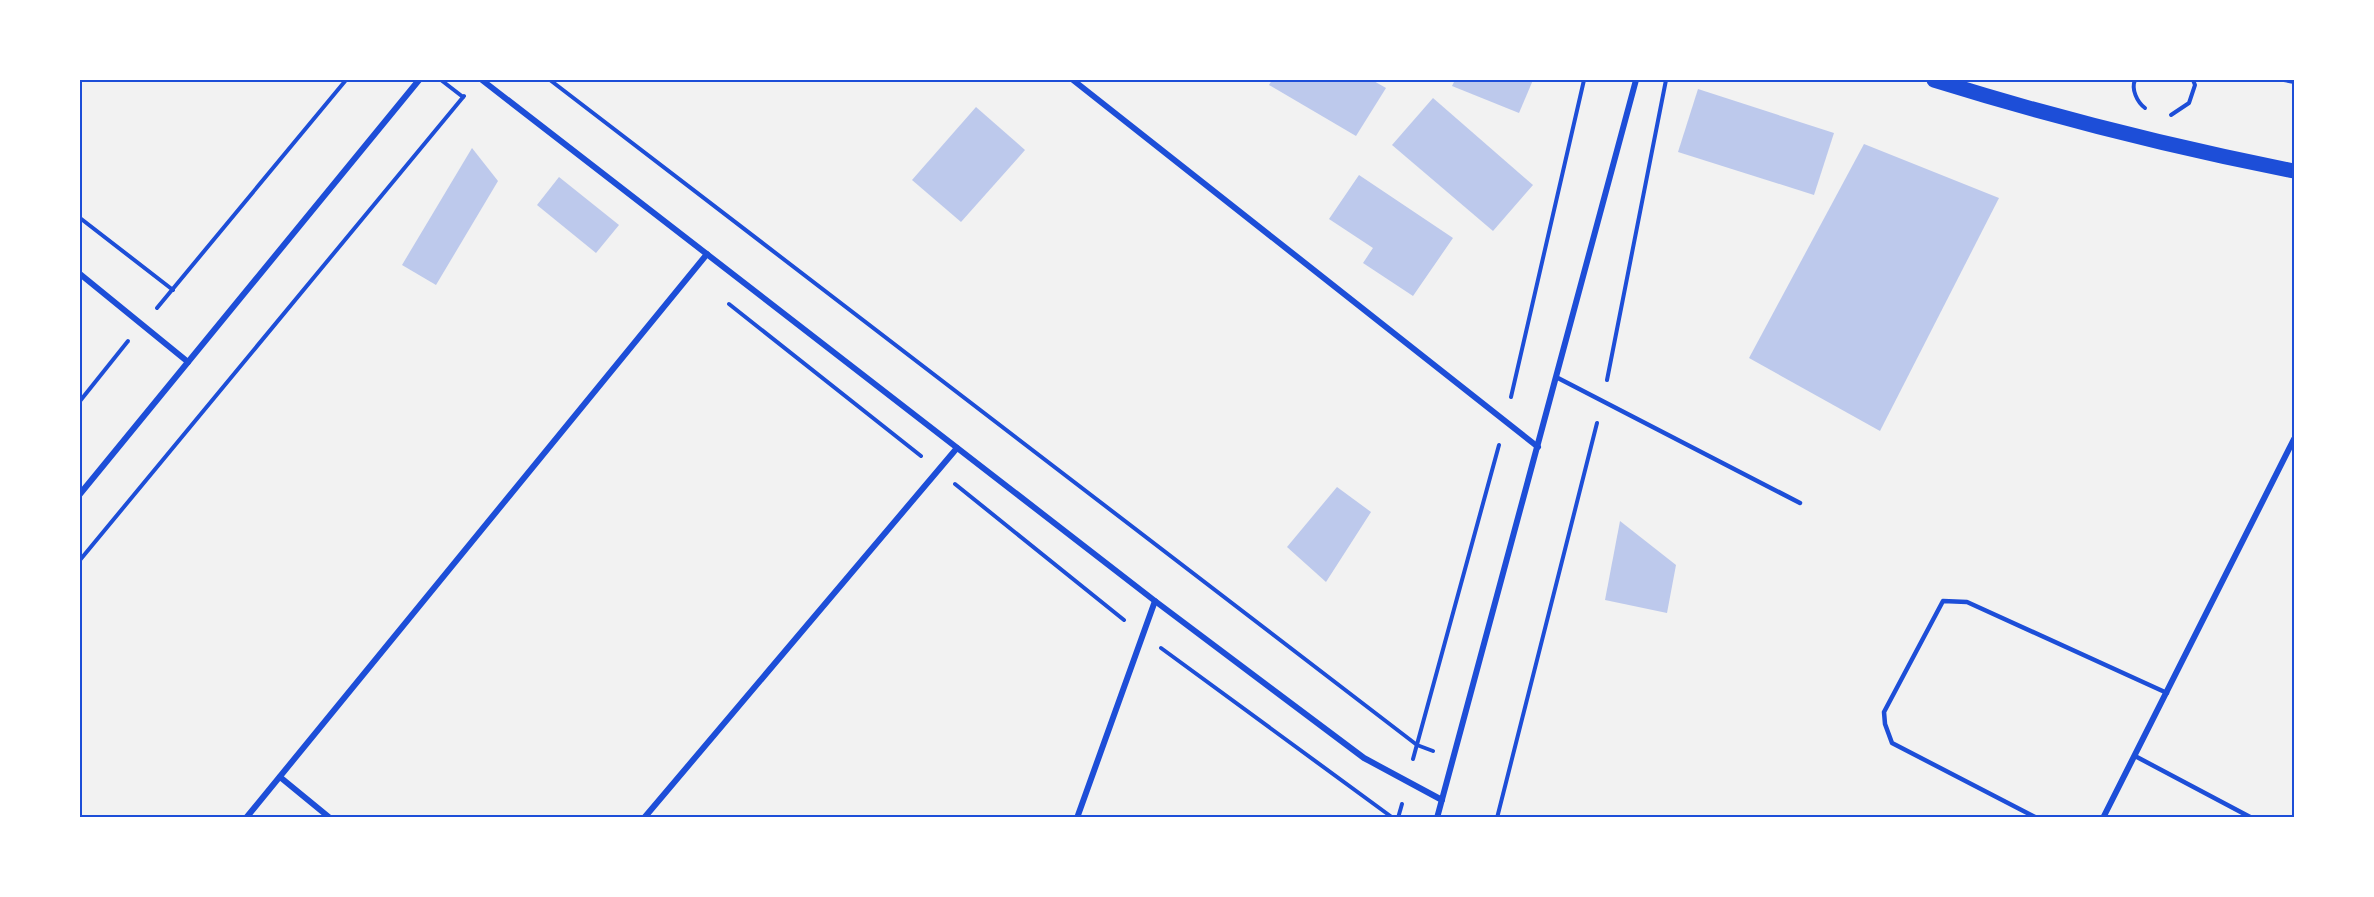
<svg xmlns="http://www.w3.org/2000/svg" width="2374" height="897" viewBox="0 0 2374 897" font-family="'Sofia Sans Condensed',sans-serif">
	<rect width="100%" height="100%" fill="#f2f2f2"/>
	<g fill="#bdc9ec">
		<polygon points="1272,80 1372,80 1386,88 1356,136 1269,85"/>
		<polygon points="1455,80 1533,80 1519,113 1452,86"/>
		<polygon points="1698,89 1834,133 1814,195 1678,152"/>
		<polygon points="1433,98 1533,185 1493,231 1392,145"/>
		<polygon points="976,107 1025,150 961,222 912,180"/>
		<polygon points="1864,144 1999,198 1880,431 1749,358"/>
		<polygon points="472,148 498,181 436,285 402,265"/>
		<polygon points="1359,175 1453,238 1413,296 1363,263 1373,248 1329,219"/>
		<polygon points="559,177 619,225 596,253 537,205"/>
		<polygon points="1337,487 1371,512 1326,582 1287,547"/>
		<polygon points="1620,521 1676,565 1667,613 1605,600"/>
	</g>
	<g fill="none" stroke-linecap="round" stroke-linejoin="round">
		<g stroke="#1d4ed8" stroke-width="4">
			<polyline points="441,80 463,97"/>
			<polyline points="550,80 1417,745 1433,751"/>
			<path d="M2135 80C2131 89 2137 102 2145 108"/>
			<polyline points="2284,80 2294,82"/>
			<polyline points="2171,115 2189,103 2195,85 2193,80"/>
			<polyline points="80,218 173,290"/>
			<polyline points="729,304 921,456"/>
			<polyline points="157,308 346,80"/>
			<polyline points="1607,380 1666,80"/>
			<polyline points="1511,397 1584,80"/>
			<polyline points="80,401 128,341"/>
			<polyline points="955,484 1124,620"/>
			<polyline points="80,560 464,96"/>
			<polyline points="1161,648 1393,818"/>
			<polyline points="1413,759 1499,445"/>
			<polyline points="1398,818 1402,804"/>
			<polyline points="1497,818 1597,423"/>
		</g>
		<g stroke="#1d4ed8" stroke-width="4.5">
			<polyline points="1556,377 1800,503"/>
			<polyline points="2135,756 2252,818"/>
			<polyline points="2037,818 1892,743 1885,724 1884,712 1943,601 1967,602 2167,693"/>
		</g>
		<g stroke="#1d4ed8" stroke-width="6">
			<polyline points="482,80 1155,601 1364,758 1442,800"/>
			<polyline points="1073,80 1538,447"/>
			<polyline points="80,274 188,362"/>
			<polyline points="80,494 419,80"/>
			<polyline points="280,777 330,818"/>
			<polyline points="246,818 707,254"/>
			<polyline points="644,818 957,448"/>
			<polyline points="1077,818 1155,601"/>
			<polyline points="1437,818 1636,80"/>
			<polyline points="2103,818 2294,439"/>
		</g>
		<path stroke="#1d4ed8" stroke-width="15" d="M1934 80C2053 117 2172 147 2294 171"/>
	</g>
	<rect width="2374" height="897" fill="none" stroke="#ffffff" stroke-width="162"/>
	<rect x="81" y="81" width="2212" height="735" fill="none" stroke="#1d4ed8" stroke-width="2"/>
</svg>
